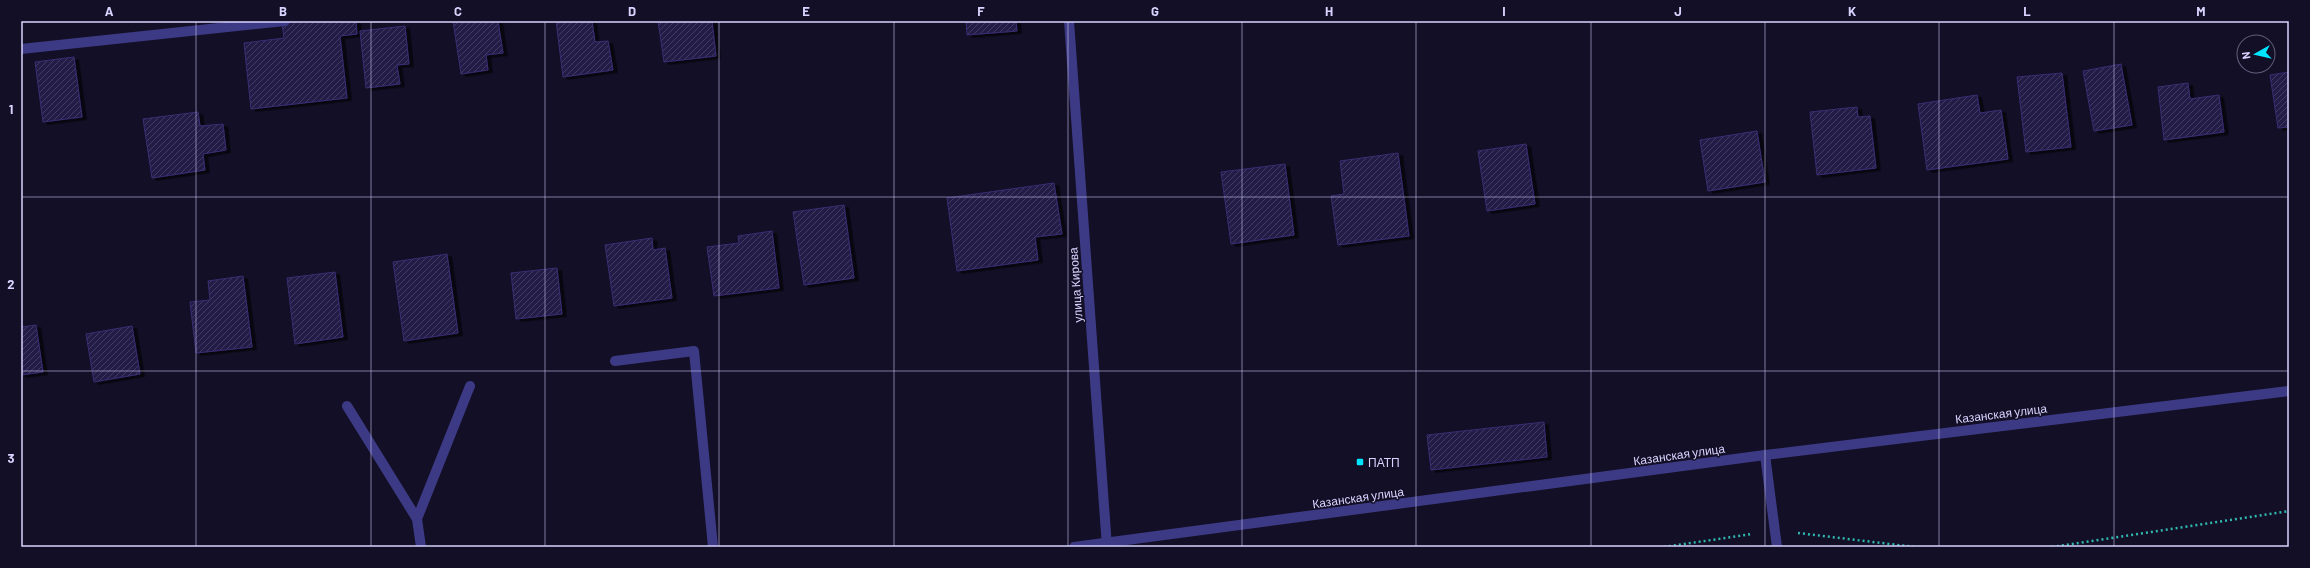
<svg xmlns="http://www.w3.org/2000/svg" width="2310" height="568" viewBox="0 0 2310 568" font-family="Barlow,sans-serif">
	<defs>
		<pattern id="building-hatch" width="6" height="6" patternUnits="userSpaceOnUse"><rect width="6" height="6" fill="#241b47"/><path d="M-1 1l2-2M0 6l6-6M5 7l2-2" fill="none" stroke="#433b63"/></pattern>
		<filter id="shadow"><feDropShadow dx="4.5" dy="2.5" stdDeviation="0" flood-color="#0009"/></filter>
	</defs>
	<rect width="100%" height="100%" fill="#130f26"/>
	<g fill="url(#building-hatch)" stroke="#3b2d73" filter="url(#shadow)">
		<polygon points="301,21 356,21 357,34 340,36 347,98 251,109 244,43 284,38 282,23"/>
		<polygon points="453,21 498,21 503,53 486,55 488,70 461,74"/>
		<polygon points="556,21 592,21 595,42 608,41 613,70 563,77"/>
		<polygon points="658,21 712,21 716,56 664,62"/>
		<polygon points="966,21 1016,21 1017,31 967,35"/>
		<polygon points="405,26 409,64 397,65 400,84 366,88 360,31"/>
		<polygon points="74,57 82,117 43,122 35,62"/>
		<polygon points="2121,64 2132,125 2094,131 2083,71"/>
		<polygon points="2289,72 2289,127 2278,128 2270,75"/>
		<polygon points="2062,73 2071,147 2026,152 2017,77"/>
		<polygon points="2188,83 2190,99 2219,95 2224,132 2164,140 2158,87"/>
		<polygon points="1977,95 1980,113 2001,110 2008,159 1927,170 1918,104"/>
		<polygon points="1857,107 1858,117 1870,116 1876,168 1817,175 1810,112"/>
		<polygon points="198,112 200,126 223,124 226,150 203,154 205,170 152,178 143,119"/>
		<polygon points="1757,131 1765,182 1708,191 1700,140"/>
		<polygon points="1526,144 1535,204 1487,211 1478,151"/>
		<polygon points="1398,153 1409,236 1338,245 1331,196 1344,194 1340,161"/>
		<polygon points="1285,164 1294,235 1231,244 1221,172"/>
		<polygon points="1054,183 1062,234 1035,237 1038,260 957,271 947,198"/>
		<polygon points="844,205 854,278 804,285 793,212"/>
		<polygon points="772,231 779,288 714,296 707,247 739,243 738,236"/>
		<polygon points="652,238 653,250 665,248 672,298 614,306 605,245"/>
		<polygon points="447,254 458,333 404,341 393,262"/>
		<polygon points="557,268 562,314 516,319 511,273"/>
		<polygon points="335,272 343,337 295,344 287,278"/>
		<polygon points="243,276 252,347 196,353 190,302 210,300 208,281"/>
		<polygon points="36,325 43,372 21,375 21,327"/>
		<polygon points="132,326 140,374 94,382 86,334"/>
		<polygon points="1544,422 1547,457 1431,470 1427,435"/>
	</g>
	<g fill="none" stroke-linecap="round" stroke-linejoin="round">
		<g stroke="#2fb8b0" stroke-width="2.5" stroke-dasharray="2 3" stroke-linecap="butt">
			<polyline points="1798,533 1915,547"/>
			<polyline points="1664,547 1752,534"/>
			<polyline points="2052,547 2289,511"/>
		</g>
		<g stroke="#3d3a85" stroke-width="10">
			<polyline points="1069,21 1107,547"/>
			<polyline points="21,49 285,21"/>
			<polyline points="615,361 694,351 713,547"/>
			<polyline points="347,406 417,519 421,547"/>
			<polyline points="1765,455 1777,547"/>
			<polyline points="417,519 470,386"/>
			<polyline points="1074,547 1765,455 2289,391"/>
		</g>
	</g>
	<path fill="none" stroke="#d9d4ff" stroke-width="1" stroke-opacity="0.55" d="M196 21V547M371 21V547M545 21V547M719 21V547M894 21V547M1068 21V547M1242 21V547M1416 21V547M1591 21V547M1765 21V547M1939 21V547M2114 21V547M21 197H2289M21 371H2289"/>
	<rect fill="#00e5ff" stroke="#130f26" stroke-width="1.5" x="1356" y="458" width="8" height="8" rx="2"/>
	<g text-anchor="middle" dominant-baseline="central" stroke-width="3" stroke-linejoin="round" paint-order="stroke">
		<g font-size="12" fill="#d9d4ff" stroke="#130f26">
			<text transform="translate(1075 285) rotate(-94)">улица Кирова</text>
			<text transform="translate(2001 413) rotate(-7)">Казанская улица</text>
			<text transform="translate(1679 454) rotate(-8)">Казанская улица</text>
			<text transform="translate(1358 497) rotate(-8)">Казанская улица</text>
		</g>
		<g font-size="12" fill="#d9d4ff" stroke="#130f26" text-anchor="start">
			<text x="1368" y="462">ПАТП</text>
		</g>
	</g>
	<rect width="2310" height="568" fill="none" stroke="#130f26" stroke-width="44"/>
	<g transform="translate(2256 54) rotate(262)"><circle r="19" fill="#130f26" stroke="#625e7d"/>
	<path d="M0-3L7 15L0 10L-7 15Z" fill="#00e5ff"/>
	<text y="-6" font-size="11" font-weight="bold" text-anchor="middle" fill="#d9d4ff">N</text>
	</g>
	<rect x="22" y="22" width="2266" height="524" fill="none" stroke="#d9d4ff" stroke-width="1.5"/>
	<g font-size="13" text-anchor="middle" font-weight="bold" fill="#d9d4ff">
		<text x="109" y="16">A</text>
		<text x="283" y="16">B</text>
		<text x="458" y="16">C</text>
		<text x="632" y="16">D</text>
		<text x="806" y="16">E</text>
		<text x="981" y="16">F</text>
		<text x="1155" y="16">G</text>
		<text x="1329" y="16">H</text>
		<text x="1504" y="16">I</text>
		<text x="1678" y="16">J</text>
		<text x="1852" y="16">K</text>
		<text x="2027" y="16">L</text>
		<text x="2201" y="16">M</text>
		<text x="11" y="114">1</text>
		<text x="11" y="289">2</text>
		<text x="11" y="463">3</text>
	</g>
</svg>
